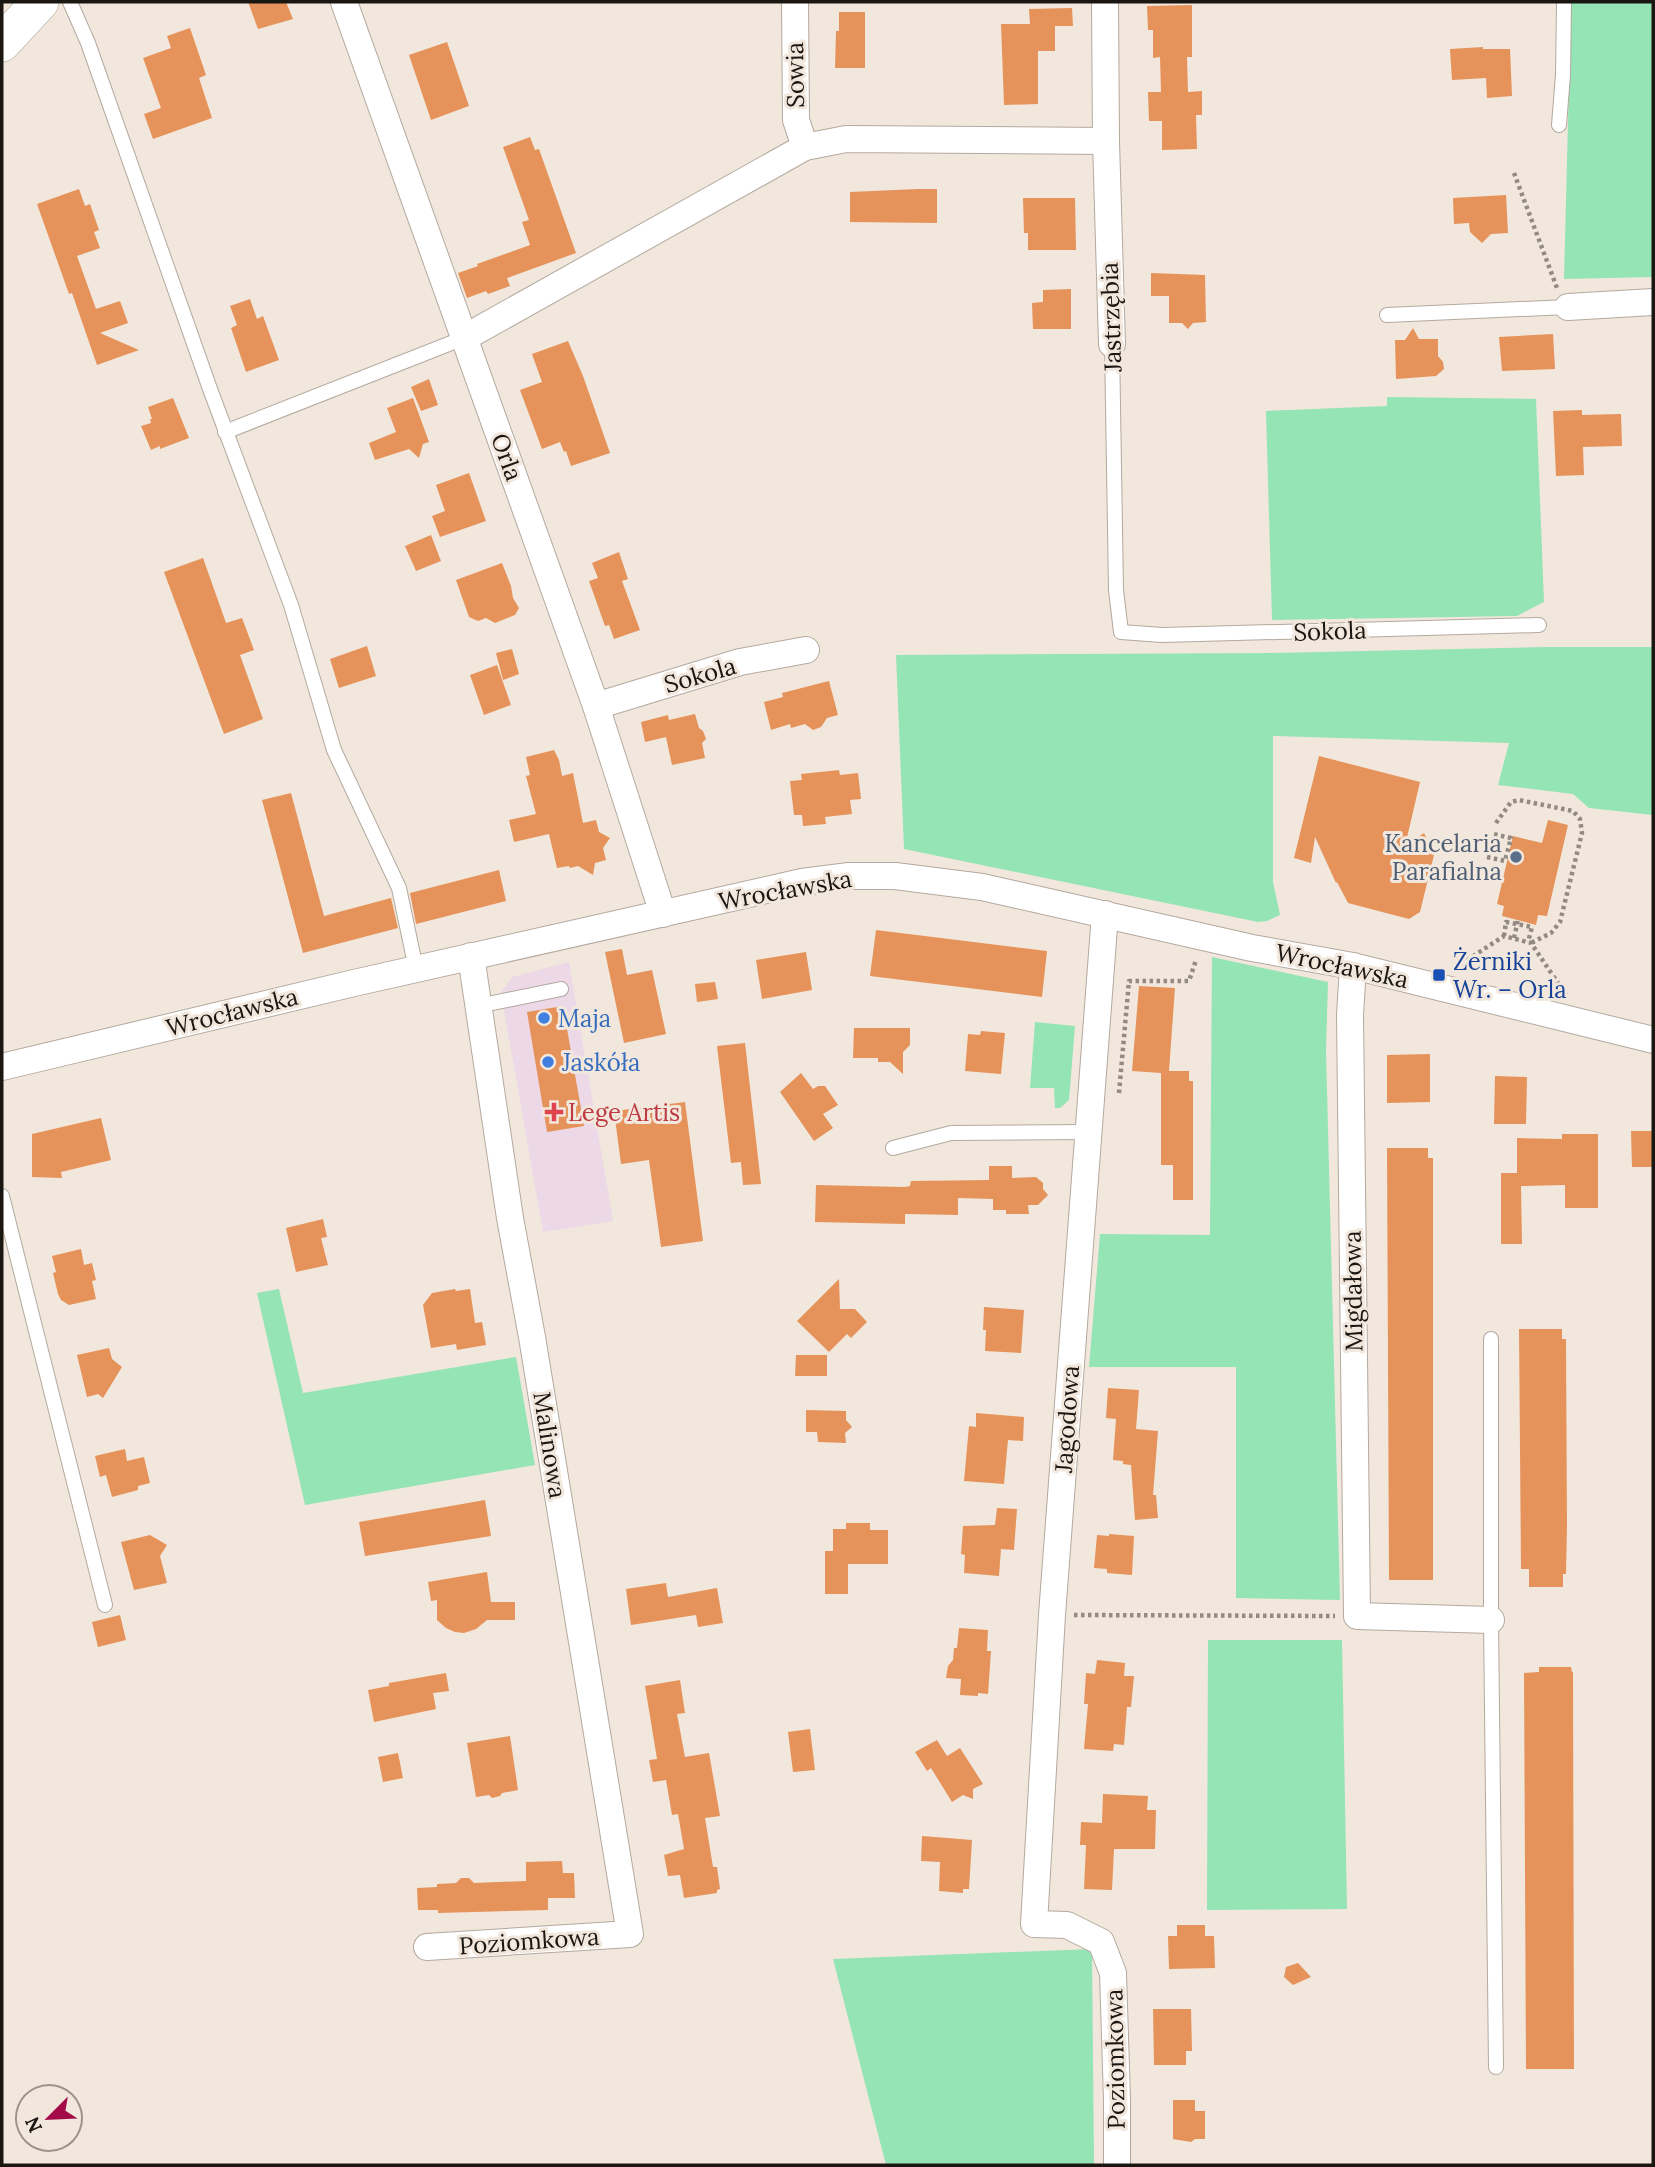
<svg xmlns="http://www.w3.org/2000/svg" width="1655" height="2167" viewBox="0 0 1655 2167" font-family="Lora,serif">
	<rect width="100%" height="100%" fill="#f2e7dc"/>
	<polygon fill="#ecd8e7" points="569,962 613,1221 543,1232 501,993 512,977"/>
	<g fill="#95e4b5">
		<polygon points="1571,2 1653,2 1653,277 1564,279"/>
		<polygon points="1387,397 1536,399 1544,602 1517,616 1272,620 1266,411 1387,406"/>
		<polygon points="1546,647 1653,647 1653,815 1589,808 1573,794 1498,785 1509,743 1273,736 1273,882 1280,915 1267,921 1258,922 904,849 896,655 1273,653"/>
		<polygon points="1212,957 1328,982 1326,1050 1340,1600 1236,1598 1236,1367 1089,1367 1100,1234 1210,1235"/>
		<polygon points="1035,1022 1075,1026 1069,1100 1060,1108 1055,1108 1054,1088 1030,1088"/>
		<polygon points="279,1289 303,1393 516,1357 535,1465 305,1505 257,1293"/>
		<polygon points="1208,1640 1342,1640 1347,1909 1207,1910"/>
		<polygon points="1092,1949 1094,2165 886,2165 833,1959"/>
	</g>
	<g fill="#e5935a">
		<polygon points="248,2 286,2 293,19 258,29"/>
		<polygon points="1192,5 1192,57 1187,57 1188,92 1202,91 1202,115 1196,115 1197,149 1162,150 1162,121 1149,121 1148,92 1161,92 1160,57 1153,58 1153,30 1148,30 1147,6"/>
		<polygon points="1072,8 1073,26 1055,26 1055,51 1038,51 1038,104 1004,105 1001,24 1030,24 1029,9"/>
		<polygon points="839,12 865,12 865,68 835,68 836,31 839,31"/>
		<polygon points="190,28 206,75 199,78 212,118 153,139 144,114 161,108 143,58 171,48 167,36"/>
		<polygon points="447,42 469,106 431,120 409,55"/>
		<polygon points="1483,47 1483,49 1510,49 1512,96 1487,98 1486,78 1452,80 1450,49"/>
		<polygon points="530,137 535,150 539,149 576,253 507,278 510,286 488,294 486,291 467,298 458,273 478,266 477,264 530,245 522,222 529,220 503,147"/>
		<polygon points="79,189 85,206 90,204 99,230 94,232 100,248 77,256 96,309 120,301 128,323 100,333 139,350 97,365 72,293 69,294 37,204"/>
		<polygon points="918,189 937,189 937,223 850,222 850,192"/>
		<polygon points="1506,195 1508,233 1491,234 1482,243 1470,232 1469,223 1454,224 1453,198"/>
		<polygon points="1023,198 1075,198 1076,250 1028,250 1028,233 1024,233"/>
		<polygon points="1151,273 1205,275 1206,322 1193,323 1188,329 1182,323 1169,323 1169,296 1151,296"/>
		<polygon points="1071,289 1071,329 1033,329 1032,303 1043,302 1043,290"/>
		<polygon points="250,299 257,319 263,316 279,360 246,372 231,328 237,325 230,306"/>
		<polygon points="1413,328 1419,339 1438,339 1438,356 1443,362 1444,369 1436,376 1396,379 1395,340 1405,340"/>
		<polygon points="1553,334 1555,369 1502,371 1499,337"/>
		<polygon points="568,341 583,376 610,453 571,466 566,451 564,452 560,442 542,449 520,390 542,382 532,354"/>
		<polygon points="429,379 438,405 421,411 411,387"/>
		<polygon points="173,398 189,438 160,449 160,446 151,450 141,426 151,423 150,419 152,419 148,407"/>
		<polygon points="413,398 429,442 423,444 419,458 409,449 375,460 369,443 396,432 387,408"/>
		<polygon points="1582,410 1582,415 1621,414 1622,446 1583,447 1584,475 1556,476 1553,411"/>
		<polygon points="469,473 486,521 440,537 432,516 445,511 436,485"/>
		<polygon points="431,535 441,561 416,571 405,546"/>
		<polygon points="619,552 628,579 622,581 640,630 614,639 609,625 605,626 589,581 598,578 592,563"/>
		<polygon points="203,558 226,623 242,618 254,650 240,655 263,719 224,734 164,572"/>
		<polygon points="502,563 511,586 513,598 519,608 515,615 495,623 486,618 478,621 469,617 456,580"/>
		<polygon points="367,646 376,676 339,688 330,659"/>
		<polygon points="512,649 519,674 503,680 496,653"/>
		<polygon points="497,665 511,705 484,715 470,675"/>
		<polygon points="829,681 838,715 827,718 821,727 813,730 805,724 791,728 790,724 771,730 764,702 783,697 782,693"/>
		<polygon points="695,714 699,728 703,731 706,739 702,743 705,758 672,765 666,737 645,742 641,722 668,715 669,720"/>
		<polygon points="554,750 559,760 562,776 573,773 583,823 596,820 599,832 610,838 603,848 606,860 595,863 593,875 578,866 570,868 569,866 557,868 549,834 514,842 509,820 536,814 526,776 530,775 526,757"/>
		<polygon points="1319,756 1420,782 1405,846 1424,833 1434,855 1420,912 1409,919 1348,903 1337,882 1336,883 1315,837 1311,863 1294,858"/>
		<polygon points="839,770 840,775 858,773 861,799 850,800 852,814 825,817 826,824 803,826 802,815 794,815 790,781 802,780 801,774"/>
		<polygon points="291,793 324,916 391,898 398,928 303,953 262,800"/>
		<polygon points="1548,820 1568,825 1547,916 1538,915 1536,925 1502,916 1504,906 1497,904 1513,836 1542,843"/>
		<polygon points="499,870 506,901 416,924 410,893"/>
		<polygon points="876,930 1047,951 1042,997 870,976"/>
		<polygon points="622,949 627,975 652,970 666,1034 624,1043 605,952"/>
		<polygon points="806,952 812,990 762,999 756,960"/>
		<polygon points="715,982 718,999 697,1002 695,984"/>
		<polygon points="1139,986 1175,988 1169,1071 1189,1071 1189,1081 1193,1081 1193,1200 1173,1200 1173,1165 1161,1165 1161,1073 1132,1071"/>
		<polygon points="563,1006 584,1126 547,1132 527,1012"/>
		<polygon points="854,1028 910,1028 910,1045 903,1052 903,1074 890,1062 878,1062 878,1058 853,1058"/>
		<polygon points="981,1031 1005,1033 1001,1074 965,1071 968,1034 980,1035"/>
		<polygon points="745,1043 761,1184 743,1185 741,1162 731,1163 717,1046"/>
		<polygon points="1430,1054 1430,1102 1387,1103 1387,1055"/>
		<polygon points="801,1073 813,1089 818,1086 825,1086 838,1105 823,1114 833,1128 814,1141 780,1092"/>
		<polygon points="1495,1076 1527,1077 1526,1124 1494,1124"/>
		<polygon points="685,1102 703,1241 661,1247 649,1160 621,1164 614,1111"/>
		<polygon points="101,1118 111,1160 61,1172 62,1178 32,1177 32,1134"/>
		<polygon points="1631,1131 1653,1131 1653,1167 1632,1167"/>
		<polygon points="1562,1134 1598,1134 1598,1208 1565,1208 1565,1185 1521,1186 1522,1244 1501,1244 1501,1173 1517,1173 1517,1138 1562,1139"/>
		<polygon points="1387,1148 1428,1148 1428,1158 1433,1158 1433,1580 1389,1580"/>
		<polygon points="989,1166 1012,1166 1012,1178 1036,1177 1043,1183 1043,1189 1048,1195 1038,1205 1028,1205 1029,1214 1006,1214 1006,1210 993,1210 993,1199 958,1198 958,1215 905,1214 905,1224 815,1222 816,1185 904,1187 910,1186 911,1181 989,1180"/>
		<polygon points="323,1219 327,1237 321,1238 328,1265 296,1272 286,1228"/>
		<polygon points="81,1249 84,1265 92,1263 96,1280 92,1281 96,1299 69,1305 61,1300 58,1294 53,1273 56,1272 52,1256"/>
		<polygon points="839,1279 840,1309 855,1309 867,1322 851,1338 847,1334 829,1352 797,1321"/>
		<polygon points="455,1289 456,1291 470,1289 475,1323 482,1322 486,1345 457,1350 456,1344 431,1348 423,1305 432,1293"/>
		<polygon points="984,1307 1024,1310 1021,1353 985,1351 986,1330 983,1330"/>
		<polygon points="1519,1329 1562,1329 1562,1339 1566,1339 1567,1527 1566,1574 1563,1574 1563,1587 1529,1587 1529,1569 1521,1569"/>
		<polygon points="109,1348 112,1359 122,1367 103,1398 98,1394 87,1397 77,1355"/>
		<polygon points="796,1355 827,1355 827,1376 795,1376"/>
		<polygon points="1108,1388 1139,1390 1136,1429 1158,1431 1153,1495 1156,1495 1158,1518 1135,1520 1131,1465 1123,1464 1123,1461 1113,1460 1116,1419 1106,1418"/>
		<polygon points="806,1410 846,1411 846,1420 852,1427 845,1433 846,1443 818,1442 817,1432 806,1432"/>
		<polygon points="976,1413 1024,1417 1023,1441 1008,1440 1004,1484 964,1481 969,1426 976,1427"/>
		<polygon points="125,1449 127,1461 144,1457 150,1483 138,1486 138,1490 112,1497 106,1475 100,1477 95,1456"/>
		<polygon points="485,1500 491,1536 365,1556 359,1522"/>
		<polygon points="997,1508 1017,1509 1014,1550 1001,1549 999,1576 964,1573 965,1555 961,1554 963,1526 995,1525"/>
		<polygon points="846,1523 870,1523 870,1530 888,1530 888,1564 848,1564 848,1594 825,1594 825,1551 833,1551 833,1529 846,1529"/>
		<polygon points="1109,1534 1134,1536 1132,1575 1107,1573 1107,1569 1094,1568 1097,1535 1109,1536"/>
		<polygon points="150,1535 167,1545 160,1556 167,1583 134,1590 121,1542"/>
		<polygon points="487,1572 491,1602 515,1602 515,1620 487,1620 476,1629 464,1633 455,1632 446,1628 437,1620 437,1600 431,1601 428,1582"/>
		<polygon points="666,1583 668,1597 717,1588 723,1623 698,1627 696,1615 631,1625 626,1589"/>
		<polygon points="120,1615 126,1640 98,1647 92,1622"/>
		<polygon points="959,1628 988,1630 987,1651 991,1651 988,1694 978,1693 978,1696 960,1695 961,1679 946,1678 948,1666 953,1660 954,1648 957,1648"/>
		<polygon points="1097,1660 1125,1663 1124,1676 1134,1676 1131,1707 1127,1707 1124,1745 1114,1744 1113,1751 1084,1749 1088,1704 1084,1704 1086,1673 1095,1674"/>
		<polygon points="1539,1667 1571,1667 1572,1672 1573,1672 1574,2069 1526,2069 1524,1673 1539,1672"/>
		<polygon points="446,1673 449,1691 433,1693 436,1709 374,1722 368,1690 389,1686 389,1683"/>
		<polygon points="680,1680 685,1713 677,1714 685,1757 709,1753 720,1816 705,1818 713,1867 717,1867 720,1889 717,1890 717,1893 684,1898 680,1875 668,1876 664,1855 684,1849 678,1814 672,1815 666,1780 653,1782 649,1760 657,1759 645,1686"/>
		<polygon points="810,1729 815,1770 793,1772 788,1732"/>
		<polygon points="510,1736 518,1790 502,1793 500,1796 492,1798 489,1795 476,1797 467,1743"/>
		<polygon points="937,1740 947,1756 960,1748 976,1773 983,1784 973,1789 973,1799 963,1795 952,1802 931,1768 927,1771 915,1752"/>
		<polygon points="398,1753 403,1778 383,1782 378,1757"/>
		<polygon points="1103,1794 1148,1796 1147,1810 1156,1810 1155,1849 1114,1849 1112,1890 1084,1889 1086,1845 1080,1845 1081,1822 1102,1823"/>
		<polygon points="922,1836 972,1840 969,1889 963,1889 963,1893 939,1891 940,1862 921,1861"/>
		<polygon points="562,1861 563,1873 574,1873 575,1898 548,1898 548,1910 438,1913 438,1910 418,1910 417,1888 437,1887 437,1884 456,1883 461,1878 469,1878 474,1883 526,1881 526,1862"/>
		<polygon points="1177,1925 1205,1925 1205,1936 1214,1936 1215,1968 1169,1969 1168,1936 1177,1936"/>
		<polygon points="1298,1963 1311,1977 1293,1985 1284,1977 1286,1967"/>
		<polygon points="1153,2009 1191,2009 1192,2051 1186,2051 1186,2065 1154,2065"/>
		<polygon points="1173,2100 1195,2100 1195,2111 1205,2111 1205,2139 1195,2139 1191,2142 1173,2139"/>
	</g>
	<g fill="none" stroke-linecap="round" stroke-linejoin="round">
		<defs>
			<g id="lane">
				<polyline points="70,2 88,43 210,389 291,605 334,750 399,888 416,969"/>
				<polyline points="1559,125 1563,75 1564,2"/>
				<polyline points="1387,315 1568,307"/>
				<polyline points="1112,344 1116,590 1121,632 1162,635 1539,625"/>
				<polyline points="225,432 464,338"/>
				<polyline points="478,1006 561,989"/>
				<polyline points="893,1148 951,1133 1089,1132"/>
				<polyline points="2,1196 105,1605"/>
				<polyline points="1491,1339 1491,1620 1496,2067"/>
			</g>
			<g id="street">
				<polyline points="344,2 596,706 663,914"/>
				<polyline points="795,2 796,120 805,147"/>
				<polyline points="1105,2 1106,141 1112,344"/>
				<polyline points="1568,307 1653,302"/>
				<polyline points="464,338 805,147 846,139 1106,141"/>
				<polyline points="596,706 740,662 806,650"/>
				<polyline points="1105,914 1052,1615 1034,1924 1067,1925 1101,1942 1113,1973 1117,2100 1117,2165"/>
				<polyline points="1353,966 1350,1015 1357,1616 1491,1620"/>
				<polyline points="2,1067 354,983 802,882 849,876 895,876 982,887 1252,948 1353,966 1653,1040"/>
				<polyline points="427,1947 630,1934 532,1337 510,1218 471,956"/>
			</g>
			<polyline id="secondary" points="2,43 40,2"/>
		</defs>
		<use href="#lane" stroke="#b3a99f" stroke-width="16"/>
		<use href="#street" stroke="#b3a99f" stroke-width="28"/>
		<use href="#secondary" stroke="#b3a99f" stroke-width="38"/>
		<g stroke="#938b83" stroke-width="4.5" stroke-dasharray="3.5 3.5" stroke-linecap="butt">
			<polyline points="1514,173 1557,288"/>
			<polyline points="1496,823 1511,802 1519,800 1573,811 1580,819 1582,833 1560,922 1551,933 1531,943"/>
			<polyline points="1487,857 1505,861 1511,838 1493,834"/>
			<polyline points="1504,936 1506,922 1532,927 1528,942"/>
			<polyline points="1514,938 1518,920"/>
			<polyline points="1461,964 1504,936 1531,943 1566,995"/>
			<polyline points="1119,1093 1129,981 1189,981 1196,960"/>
			<polyline points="1074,1615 1335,1616"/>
		</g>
		<use href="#lane" stroke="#fff" stroke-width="14"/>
		<use href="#street" stroke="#fff" stroke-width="26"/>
		<use href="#secondary" stroke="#fff" stroke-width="37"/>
	</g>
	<circle fill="#5c6f8a" stroke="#f2e7dc" stroke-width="2.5" cx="1516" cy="857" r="7"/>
	<rect fill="#1a4fb4" stroke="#f2e7dc" stroke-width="2.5" x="1432" y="968" width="14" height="14" rx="3.5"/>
	<g fill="#3f7fe0" stroke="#f2e7dc" stroke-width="2.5">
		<circle cx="544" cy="1018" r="7"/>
		<circle cx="548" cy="1062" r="7"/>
	</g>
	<path fill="#e0444e" stroke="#f2e7dc" stroke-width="2.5" d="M550.5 1101.5h7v7h7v7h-7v7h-7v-7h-7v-7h7z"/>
	<g text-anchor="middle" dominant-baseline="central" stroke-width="6" stroke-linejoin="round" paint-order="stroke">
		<g font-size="24" fill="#1a1612" stroke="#f2e7dc">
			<text transform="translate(795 75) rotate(-91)">Sowia</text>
			<text transform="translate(1111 317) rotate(-92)">Jastrzębia</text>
			<text transform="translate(507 457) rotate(70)">Orla</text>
			<text transform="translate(1330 631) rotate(-2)">Sokola</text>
			<text transform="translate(700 675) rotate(-16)">Sokola</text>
			<text transform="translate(785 890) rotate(-10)">Wrocławska</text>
			<text transform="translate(1342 966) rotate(12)">Wrocławska</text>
			<text transform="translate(232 1012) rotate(-14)">Wrocławska</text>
			<text transform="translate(1353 1291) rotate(-91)">Migdałowa</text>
			<text transform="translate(1067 1419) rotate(-86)">Jagodowa</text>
			<text transform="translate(550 1445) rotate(81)">Malinowa</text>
			<text transform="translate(529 1941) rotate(-4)">Poziomkowa</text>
			<text transform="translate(1115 2059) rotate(-91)">Poziomkowa</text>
		</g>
		<g font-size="24" fill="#4e5e75" stroke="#f2e7dc" text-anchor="end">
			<text x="1502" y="843">Kancelaria<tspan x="1502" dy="28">Parafialna</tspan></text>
		</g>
		<g font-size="24" fill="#164399" stroke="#f2e7dc" text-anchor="start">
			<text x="1453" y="961">Żerniki<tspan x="1453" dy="28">Wr. – Orla</tspan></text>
		</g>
		<g font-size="24" fill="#366cbe" stroke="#f2e7dc" text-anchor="start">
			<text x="558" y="1018">Maja</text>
			<text x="562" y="1062">Jaskóła</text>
		</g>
		<g font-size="24" fill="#be3a42" stroke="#f2e7dc" text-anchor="start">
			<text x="568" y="1112">Lege Artis</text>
		</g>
	</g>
	<rect width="1655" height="2167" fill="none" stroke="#1a1612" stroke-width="7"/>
	<g transform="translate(49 2118) rotate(246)"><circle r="33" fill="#f2e7dc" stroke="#9c938b" stroke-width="2"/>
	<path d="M0-5L12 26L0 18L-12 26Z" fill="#a30b49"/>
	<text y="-10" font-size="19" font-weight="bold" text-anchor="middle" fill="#1a1612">N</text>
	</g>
</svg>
